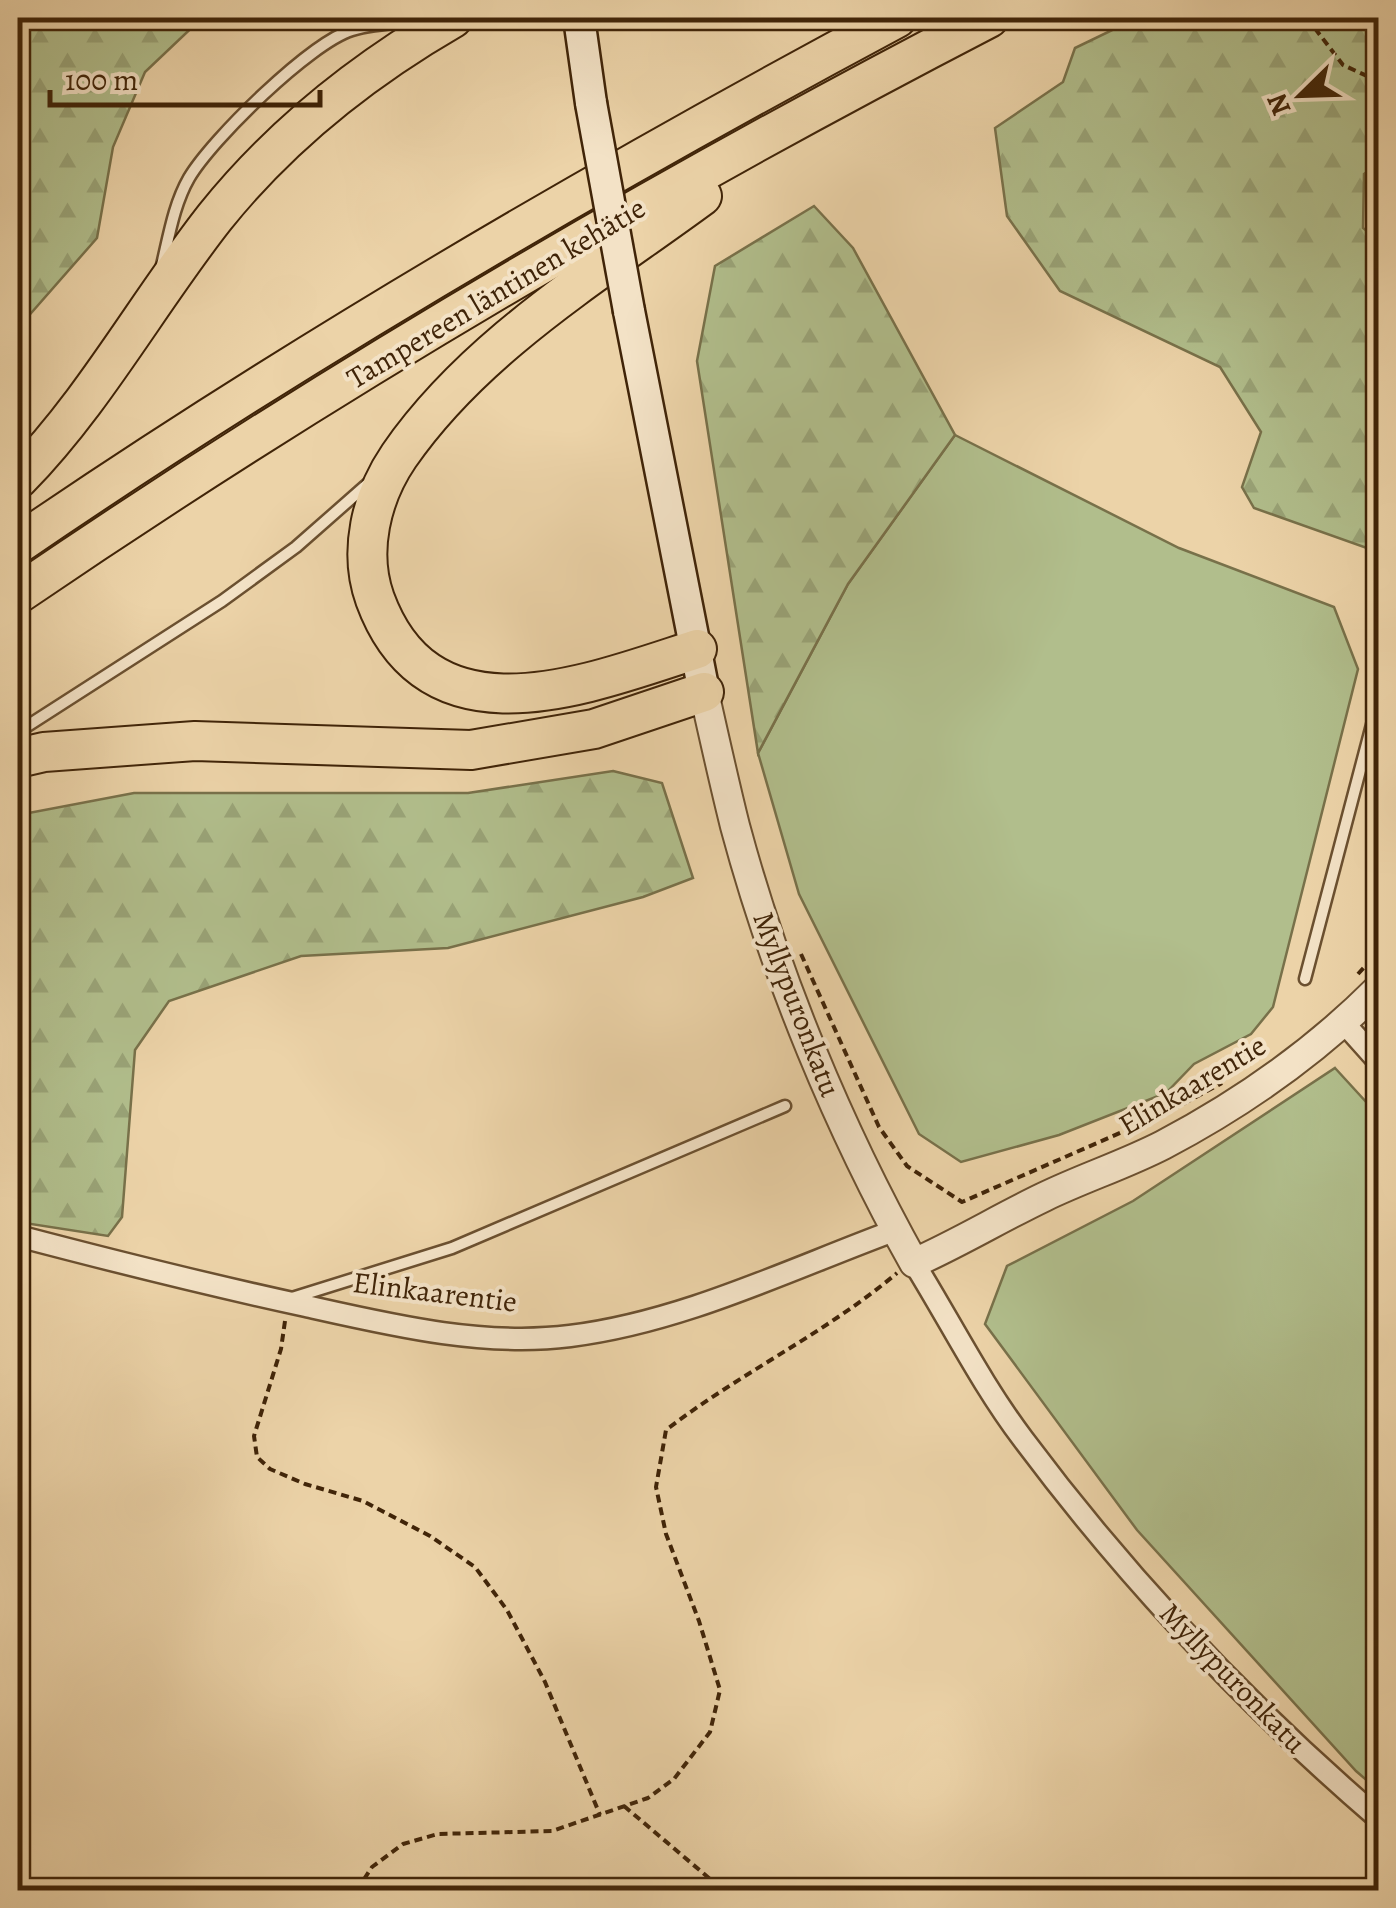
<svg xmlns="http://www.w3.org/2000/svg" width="1396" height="1908" viewBox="0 0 1396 1908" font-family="Alegreya,serif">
	<defs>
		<pattern id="forest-firs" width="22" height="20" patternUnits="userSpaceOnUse" patternTransform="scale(2.5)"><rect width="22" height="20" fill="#b1be8c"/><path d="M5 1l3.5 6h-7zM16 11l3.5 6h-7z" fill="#99a377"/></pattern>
	</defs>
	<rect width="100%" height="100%" fill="#ecd3a8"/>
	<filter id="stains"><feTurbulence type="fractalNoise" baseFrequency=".002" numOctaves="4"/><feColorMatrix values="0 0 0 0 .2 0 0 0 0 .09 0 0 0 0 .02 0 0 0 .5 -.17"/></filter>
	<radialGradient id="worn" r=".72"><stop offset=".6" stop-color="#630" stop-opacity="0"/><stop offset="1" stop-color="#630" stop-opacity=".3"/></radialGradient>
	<g fill="#b1be8c" stroke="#78714a" stroke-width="2.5">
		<polygon points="955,435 1179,548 1334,607 1358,669 1273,1007 1251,1034 1194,1064 1166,1093 1059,1135 961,1162 919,1134 799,894 758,753 848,584"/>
		<polygon points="1335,1068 1378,1115 1378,1790 1356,1771 1137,1530 985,1324 1007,1266 1133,1201"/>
	</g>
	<g fill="url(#forest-firs)" stroke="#78714a" stroke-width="2.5">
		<polygon points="18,18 202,18 145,72 113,147 97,238 18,328"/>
		<polygon points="1137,18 1378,18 1378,165 1364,174 1363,228 1378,240 1378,552 1254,508 1242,487 1261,432 1220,367 1060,291 1007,216 995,128 1063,82 1075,48"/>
		<polygon points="814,206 853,248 955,435 848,584 758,753 697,361 715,266"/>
		<polygon points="613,771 662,783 693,878 643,897 448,948 301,956 169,1001 135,1050 122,1217 108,1236 18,1222 18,815 134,793 468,793"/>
	</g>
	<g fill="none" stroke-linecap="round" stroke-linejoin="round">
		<defs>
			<g id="service">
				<path d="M162 265C169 236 174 204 189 178 212 139 310 43 352 30 374 23 398 23 421 21"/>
				<polyline points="18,732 222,601 296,547 371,481"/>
				<polyline points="1305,979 1378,702"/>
				<polyline points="292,1298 452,1248 785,1106"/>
			</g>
			<g id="minor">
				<polyline points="1344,1023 1378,1061"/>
				<path d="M18 1236C113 1261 209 1285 306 1306 391 1325 483 1347 570 1336 683 1322 790 1269 896 1230"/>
				<path d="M914 1263C950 1321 982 1385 1023 1439 1126 1577 1248 1706 1378 1818"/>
			</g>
			<path id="tertiary" d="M704 692C714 737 724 782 735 826 775 975 839 1129 914 1263 959 1243 1000 1218 1044 1197 1083 1178 1124 1165 1163 1145 1241 1104 1316 1051 1378 989"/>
			<g id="secondary">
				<polyline points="579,18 591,103"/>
				<polyline points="629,311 704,692"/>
			</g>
			<g id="motorway">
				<path d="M18 479C94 402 148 302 215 217 280 136 363 70 453 18"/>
				<path d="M18 544C299 352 596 179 897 18"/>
				<path d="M18 594C329 382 655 191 989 18"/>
				<path d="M697 649C588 684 430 749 375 599 358 552 371 497 399 456 475 346 596 274 702 196"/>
				<polyline points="18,758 44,752 195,741 471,750 594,729 704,692"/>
			</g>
		</defs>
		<use href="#service" stroke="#6b5030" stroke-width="15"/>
		<use href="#minor" stroke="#6b5030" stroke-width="25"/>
		<use href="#tertiary" stroke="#6b5030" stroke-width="32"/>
		<use href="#secondary" stroke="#402408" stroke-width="35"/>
		<use href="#motorway" stroke="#402408" stroke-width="42"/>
		<g stroke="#402408" stroke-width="4" stroke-dasharray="8 5" stroke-linecap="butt">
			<polyline points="1307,18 1343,65 1378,81"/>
			<polyline points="801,954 879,1127 907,1166 962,1202 1168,1112 1222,1083"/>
			<polyline points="1358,974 1378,952"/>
			<polyline points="285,1321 281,1349 254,1436 257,1457 270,1469 305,1484 363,1501 430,1536 475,1567 507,1610 545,1682 600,1815"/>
			<polyline points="624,1806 723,1890"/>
			<path d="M357 1890 372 1867 403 1844 438 1834 552 1831 648 1798 674 1779 710 1732 720 1690 699 1621 666 1534 656 1487 666 1430C740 1373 826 1333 897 1273"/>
		</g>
		<use href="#service" stroke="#f3e2c6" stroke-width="10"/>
		<use href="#minor" stroke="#f3e2c6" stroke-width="20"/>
		<use href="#tertiary" stroke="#f3e2c6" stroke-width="28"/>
		<use href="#secondary" stroke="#f3e2c6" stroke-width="30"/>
		<use href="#motorway" stroke="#ecd3a8" stroke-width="38"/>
		<defs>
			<polyline id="secondary-bridge" points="591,103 629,311"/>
		</defs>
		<use href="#secondary-bridge" stroke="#402408" stroke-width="35" stroke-linecap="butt"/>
		<use href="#secondary-bridge" stroke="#f3e2c6" stroke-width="30"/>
	</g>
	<g text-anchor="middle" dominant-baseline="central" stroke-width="8" stroke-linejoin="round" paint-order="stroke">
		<g font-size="30" fill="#402408" stroke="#f3e2c6">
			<text transform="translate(496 293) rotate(-31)">Tampereen läntinen kehätie</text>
			<text transform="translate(797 1004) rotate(69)">Myllypuronkatu</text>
			<text transform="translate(1192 1085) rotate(-31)">Elinkaarentie</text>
			<text transform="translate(435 1292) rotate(7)">Elinkaarentie</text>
			<text transform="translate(1233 1678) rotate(46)">Myllypuronkatu</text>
		</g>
	</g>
	<rect width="1396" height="1908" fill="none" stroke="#ecd3a8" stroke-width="60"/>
	<rect x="20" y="20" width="1356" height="1868" fill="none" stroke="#402408" stroke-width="5"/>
	<rect x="30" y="30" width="1336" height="1848" fill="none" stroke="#402408" stroke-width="2.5"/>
	<g transform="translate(1301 95) rotate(247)" stroke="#f3e2c6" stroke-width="8" paint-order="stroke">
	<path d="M0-8L18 38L0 25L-18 38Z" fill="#402408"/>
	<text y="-15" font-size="28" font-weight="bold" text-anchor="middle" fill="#402408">N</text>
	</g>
	<path d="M50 90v15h270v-15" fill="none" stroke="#402408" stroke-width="5"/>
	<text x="65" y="90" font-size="30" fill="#402408" stroke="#f3e2c6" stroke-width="8" paint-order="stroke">100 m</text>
	<rect width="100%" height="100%" filter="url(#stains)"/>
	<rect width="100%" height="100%" fill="url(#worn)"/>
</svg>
